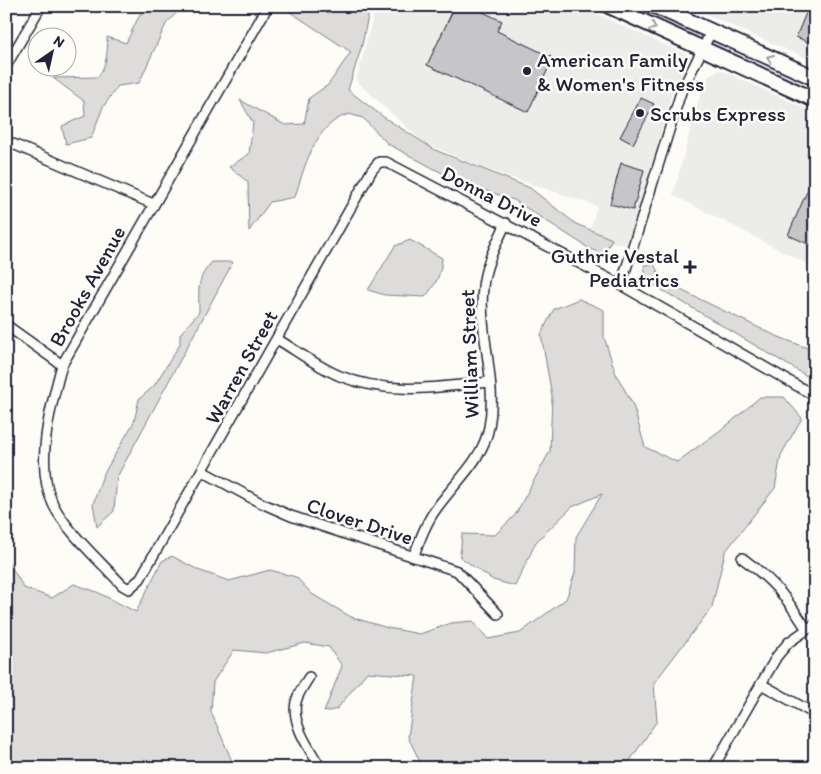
<svg xmlns="http://www.w3.org/2000/svg" width="821" height="774" viewBox="0 0 821 774" font-family="Itim,sans-serif">
	<rect width="100%" height="100%" fill="#fdfcf7"/>
	<filter id="ink" filterUnits="userSpaceOnUse"><feTurbulence type="fractalNoise" baseFrequency=".02" numOctaves="2"/><feDisplacementMap in="SourceGraphic" scale="10" xChannelSelector="R" yChannelSelector="G"/><feConvolveMatrix kernelMatrix="1 2 1 2 8 2 1 2 1" color-interpolation-filters="sRGB"/></filter>
	<g filter="url(#ink)">
		<g fill="#ecece9">
			<polygon points="376,6 579,6 692,57 672,93 629,246 588,236 597,206 482,168 423,142 356,81"/>
			<polygon points="689,6 815,6 815,62 730,25"/>
			<polygon points="721,70 815,113 815,268 673,195 701,91 710,74"/>
		</g>
		<g fill="#dddcdb" stroke="#807f8b">
			<path d="M152 6H174L179 10 166 24 139 83 118 86 103 107 91 138 66 144 62 126 85 116 84 101 53 78 98 77C107 64 108 52 107 37L126 43 140 14Z"/>
			<path d="M281 6H370L362 45 348 90 382 116 435 150 530 188 576 224 612 239 604 254 590 249 514 200 457 181 388 144 363 118 349 114C315 123 304 168 295 197L270 202 249 231 248 182 229 167 249 154 253 123 240 100 285 125 304 124 309 98 328 85 351 52Z"/>
			<path d="M410 240 442 258C441 275 436 284 425 297L385 295 368 290 395 246Z"/>
			<path d="M212 262H233L117 477 114 511 97 527 93 504 103 475 134 422 139 399 154 386 180 344V334L199 312C199 290 196 279 212 262Z"/>
			<polygon points="654,264 662,281 774,335 815,351 815,381 647,281 644,265"/>
			<polygon points="579,299 604,310 604,337 616,374 633,405 645,447 677,462 730,423 760,397 784,397 802,418 781,455 775,488 725,552 712,607 654,683 657,721 625,768 423,768 408,737 417,676 367,672 337,709 324,712 342,666 329,647 305,643 266,653 234,650 213,682 211,712 235,768 6,768 6,558 24,588 52,598 74,584 97,592 136,612 162,561 172,556 198,570 229,581 270,570 296,577 312,594 351,617 388,628 420,634 451,623 473,621 488,639 520,633 566,599 575,573 576,537 602,494 572,507 536,542 515,586 493,580 460,557 462,534 495,535 515,515 550,451 552,396 541,334 554,309"/>
		</g>
		<g fill="#c6c6c8" stroke="#22223b">
			<polygon points="455,6 470,6 502,21 497,31 553,58 528,112 427,65"/>
			<polygon points="809,6 815,6 815,45 796,37"/>
			<polygon points="641,98 654,104 633,144 620,137"/>
			<polygon points="621,163 644,170 633,210 610,204"/>
			<polygon points="808,189 815,192 815,247 788,235"/>
		</g>
		<g fill="none" stroke-linecap="round" stroke-linejoin="round">
			<defs>
				<g id="street">
					<path d="M268 6 62 365C51 405 34 464 53 504 65 530 102 563 122 585L129 589 140 579 372 170 379 162H386L621 285 815 396"/>
					<polyline points="6,66 41,6"/>
					<polyline points="6,141 153,204"/>
					<polyline points="621,285 681,92 711,32"/>
					<polyline points="6,325 62,365"/>
					<path d="M277 339C297 351 318 367 340 376 391 396 437 387 489 382"/>
					<polyline points="202,471 259,502 291,516 457,571 498,614"/>
					<path d="M413 557C420 541 425 523 436 509 455 482 483 460 489 427 498 381 478 333 483 287 485 264 497 243 506 223"/>
					<path d="M742 558C773 580 786 597 806 628"/>
					<path d="M309 677C305 684 298 693 296 702 291 724 310 750 321 768"/>
					<polyline points="761,684 815,714"/>
					<polyline points="713,768 777,656 789,642 815,624"/>
				</g>
				<g id="primary">
					<polyline points="609,6 815,100"/>
					<polyline points="655,6 815,78"/>
				</g>
			</defs>
			<use href="#street" stroke="#22223b" stroke-width="12"/>
			<use href="#primary" stroke="#22223b" stroke-width="18"/>
			<use href="#street" stroke="#fdfcf7" stroke-width="9"/>
			<use href="#primary" stroke="#fdfcf7" stroke-width="14"/>
		</g>
		<defs><path id="oneway-chevron" d="M-2-3.5L2.5 0L-2 3.5" fill="none" stroke-width="1.6" stroke-linecap="round" stroke-linejoin="round" transform="scale(1.25)"/></defs>
		<g stroke="#9a9aa2">
			<use href="#oneway-chevron" transform="translate(653 27) rotate(25)"/>
			<use href="#oneway-chevron" transform="translate(770 58) rotate(-156)"/>
		</g>
	</g>
	<g fill="#22223b" stroke="#fdfcf7" stroke-width="2">
		<circle cx="527" cy="71" r="5"/>
		<circle cx="640" cy="113" r="5"/>
		<path d="M687.5 259.5h5v5h5v5h-5v5h-5v-5h-5v-5h5z"/>
	</g>
	<g text-anchor="middle" dominant-baseline="central" stroke-width="5" stroke-linejoin="round" paint-order="stroke">
		<g font-size="21" fill="#22223b" stroke="#fdfcf7" text-anchor="start">
			<text x="537" y="59">American Family<tspan x="537" dy="24">&amp; Women's Fitness</tspan></text>
			<text x="650" y="113">Scrubs Express</text>
			<text x="679" y="255" text-anchor="end">Guthrie Vestal<tspan x="679" dy="24">Pediatrics</tspan></text>
		</g>
		<g font-size="21" fill="#22223b" stroke="#fdfcf7">
			<text transform="translate(492 196) rotate(27)">Donna Drive</text>
			<text transform="translate(87 286) rotate(-61)">Brooks Avenue</text>
			<text transform="translate(469 354) rotate(-92)">William Street</text>
			<text transform="translate(241 367) rotate(-61)">Warren Street</text>
			<text transform="translate(360 521) rotate(18)">Clover Drive</text>
		</g>
	</g>
	<rect width="821" height="774" fill="none" stroke="#fdfcf7" stroke-width="25"/>
	<rect x="12" y="12" width="796" height="749" fill="none" stroke="#22223b" stroke-width="2" filter="url(#ink)"/>
	<g transform="translate(52 52) rotate(34)"><circle r="24" fill="#fdfcf7" stroke="#a5a5ac"/>
	<path d="M0-4L9 19L0 12L-9 19Z" fill="#22223b"/>
	<text y="-8" font-size="14" font-weight="bold" text-anchor="middle" fill="#22223b">N</text>
	</g>
</svg>
